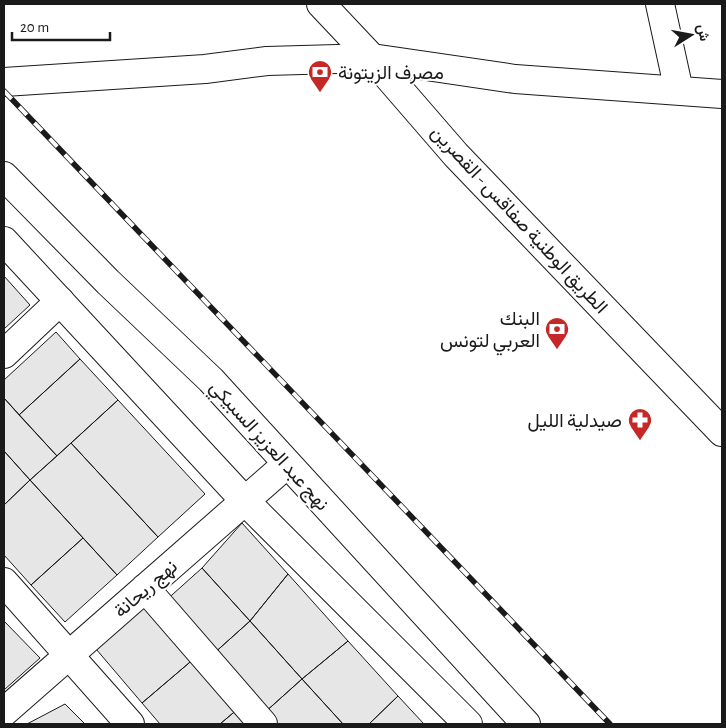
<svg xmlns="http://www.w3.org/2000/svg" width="726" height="728" font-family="'Alegreya Sans',Vazirmatn,sans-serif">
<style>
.building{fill:#e6e6e6;stroke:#1a1a1a}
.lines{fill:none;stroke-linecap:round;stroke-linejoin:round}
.minor-casing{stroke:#1a1a1a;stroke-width:30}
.tertiary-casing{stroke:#1a1a1a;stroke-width:30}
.primary-casing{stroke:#1a1a1a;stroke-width:30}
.minor{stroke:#fff;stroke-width:28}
.tertiary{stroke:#fff;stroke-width:28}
.primary{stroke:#fff;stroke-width:28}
.rail-casing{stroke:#1a1a1a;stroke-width:5.5}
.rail{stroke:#fff;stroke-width:4;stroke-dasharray:11;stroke-linecap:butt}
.labels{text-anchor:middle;stroke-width:4;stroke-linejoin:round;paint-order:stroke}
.poi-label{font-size:19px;fill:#1a1a1a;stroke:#fff;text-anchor:end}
.street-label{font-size:19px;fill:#1a1a1a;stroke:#fff}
</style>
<rect width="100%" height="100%" fill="#fff"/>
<path class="building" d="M4,276L30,305L4,329Z
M56,332L80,359L19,415L4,398V380Z
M80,359L118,400L57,456L19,415Z
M4,398L57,456L30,480L4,451Z
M118,400L205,494L158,537L71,443Z
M71,443L158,537L117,575L30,480Z
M4,451L30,480L4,505Z
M30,480L83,538L31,585L4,555V505Z
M242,523L288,574L250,621L202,568Z
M83,538L117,575L65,622L31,585Z
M202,568L250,621L211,656L163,603Z
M288,574L348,641L302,679L250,621Z
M150,602L196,657L142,703L96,649Z
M4,621L40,658L4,690Z
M250,621L302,679L263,714L211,656Z
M348,641L398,696L369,724H343L302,679Z
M196,657L239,708L220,724H160L142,703Z
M302,679L343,724H272L263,714Z
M398,696L424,724H369Z
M65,704L85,724H27Z
M239,708L253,724H220Z"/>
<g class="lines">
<g class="minor-casing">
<path id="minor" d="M660,4L679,91
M4,82L205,69L267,61L372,58L515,79L722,94
M4,354L60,301
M4,582L130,724
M145,588L263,724
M4,712L287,464"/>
</g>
<g class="tertiary-casing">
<path id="tertiary" d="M4,176L108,282L211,380L526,724
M4,241L245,501L468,724"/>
</g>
<g class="primary-casing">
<path id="primary" d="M321,4L372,58L456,155L722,432"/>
</g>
<use href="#minor" class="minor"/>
<use href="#tertiary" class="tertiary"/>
<use href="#primary" class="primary"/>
<g class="rail-casing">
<path id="rail" d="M4,91L610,724"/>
</g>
<use href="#rail" class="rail"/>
</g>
<defs>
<g id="bank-pin" transform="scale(1.25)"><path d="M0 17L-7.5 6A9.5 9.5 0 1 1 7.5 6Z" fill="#c62828" stroke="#fff"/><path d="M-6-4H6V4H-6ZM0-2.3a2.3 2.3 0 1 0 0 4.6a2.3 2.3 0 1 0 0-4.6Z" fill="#fff"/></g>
<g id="pharmacy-pin" transform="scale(1.25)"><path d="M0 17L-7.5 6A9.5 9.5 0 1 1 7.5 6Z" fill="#c62828" stroke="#fff"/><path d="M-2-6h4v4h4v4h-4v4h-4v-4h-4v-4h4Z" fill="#fff"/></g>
</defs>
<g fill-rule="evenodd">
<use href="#bank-pin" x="320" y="72"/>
<use href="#bank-pin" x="557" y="329"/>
<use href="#pharmacy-pin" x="640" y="420"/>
</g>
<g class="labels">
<g class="poi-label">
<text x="338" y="79" text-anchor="start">مصرف الزيتونة</text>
<text x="540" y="325">البنك<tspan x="540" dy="22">العربي لتونس</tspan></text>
<text x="622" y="427">صيدلية الليل</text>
</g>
<g class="street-label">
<text transform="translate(520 219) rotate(47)" y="7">الطريق الوطنية صفاقس - القصرين</text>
<text transform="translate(270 445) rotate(48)" y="7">نهج عبد العزيز السبيكي</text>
<text transform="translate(145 588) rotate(-41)" y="7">نهج ريحانة</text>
</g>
</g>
<rect width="726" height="728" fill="none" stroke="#1a1a1a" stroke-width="10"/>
<g transform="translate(691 35) rotate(79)" stroke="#ffffff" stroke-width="4" paint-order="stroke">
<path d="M0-4L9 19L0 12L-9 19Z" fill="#1a1a1a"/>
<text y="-8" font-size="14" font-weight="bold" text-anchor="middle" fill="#1a1a1a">ش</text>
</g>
<path d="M12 32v8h98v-8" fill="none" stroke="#1a1a1a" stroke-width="2.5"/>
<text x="20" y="32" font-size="15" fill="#1a1a1a" stroke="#ffffff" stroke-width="4" paint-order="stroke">20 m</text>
</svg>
